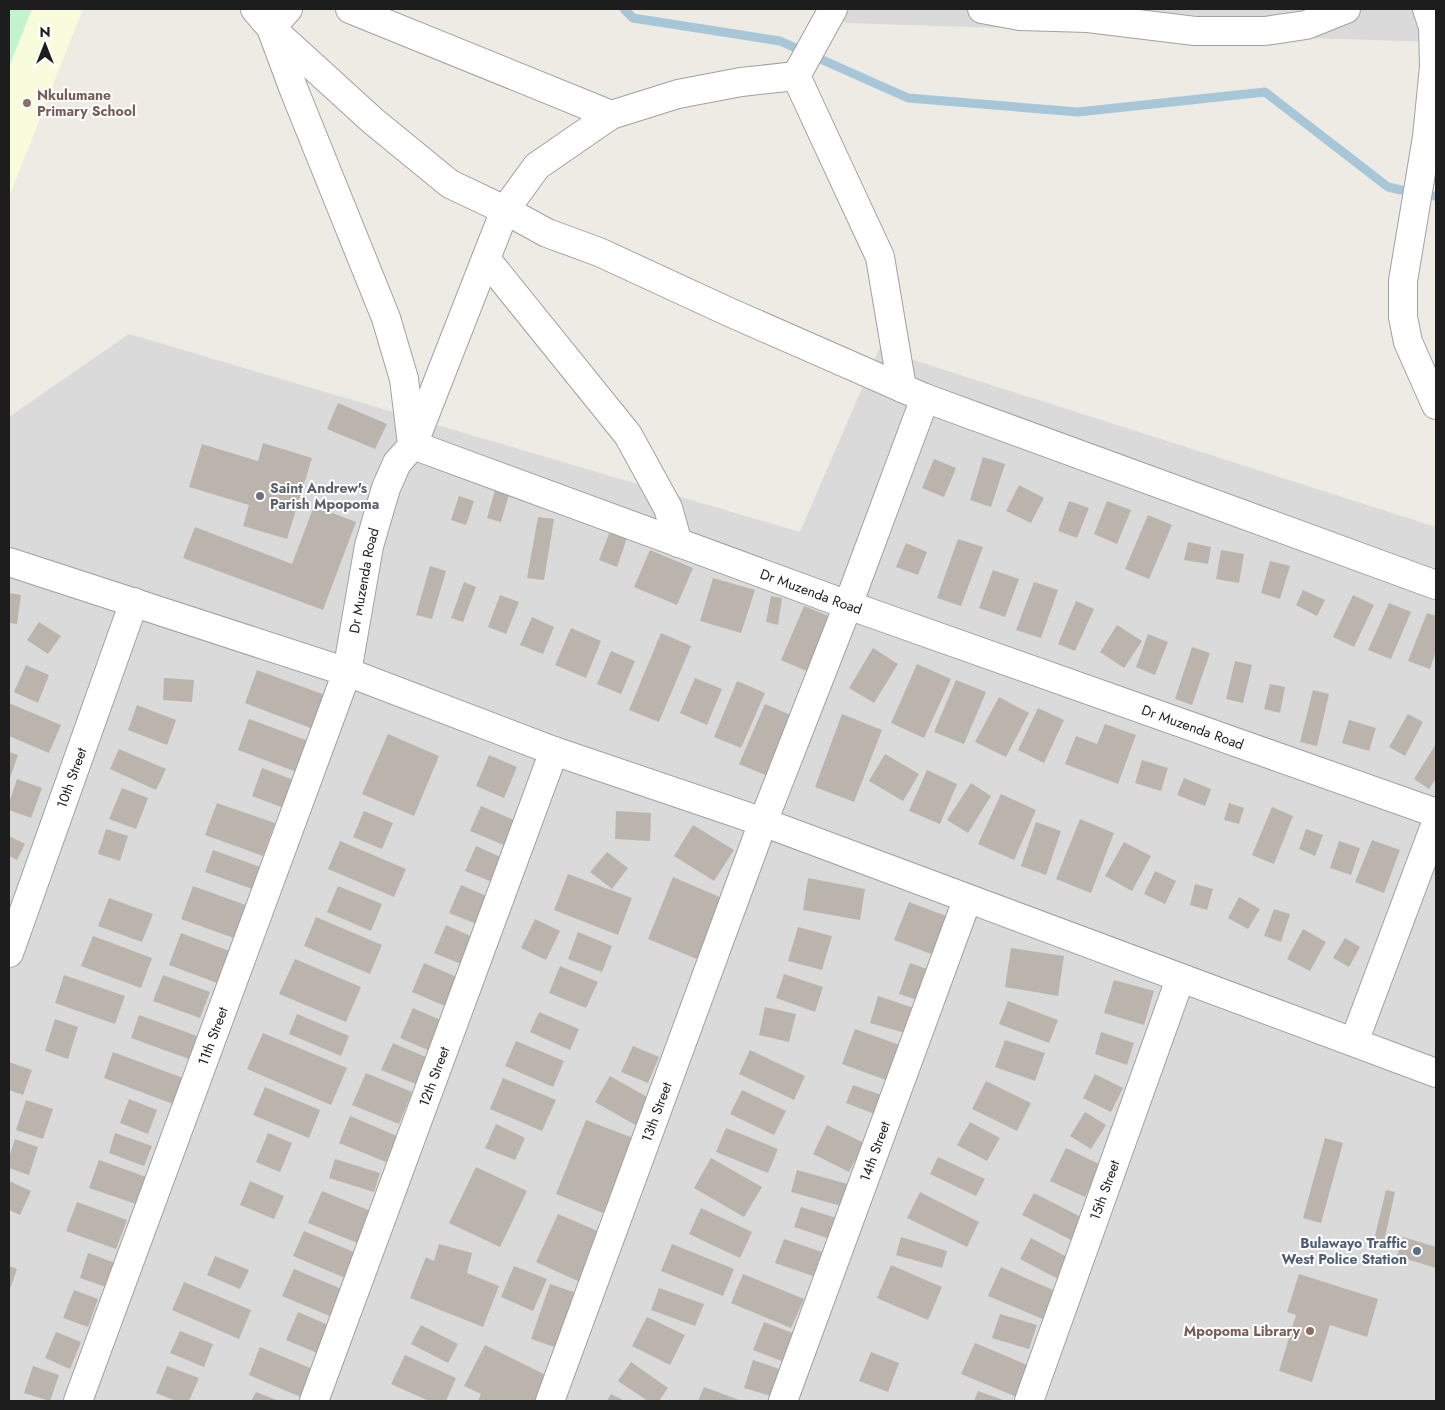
<svg xmlns="http://www.w3.org/2000/svg" width="1445" height="1410" font-family="Jost,sans-serif">
<style>
.residential{fill:#dbdada}
.education{fill:#f8fcdd}
.park{fill:#c3f4ce}
.lines{fill:none;stroke-linecap:round;stroke-linejoin:round}
.stream{stroke:#a7c6d7;stroke-width:9}
.building{fill:#bab4ad}
.minor-casing{stroke:#a1a1a1;stroke-width:30}
.minor{stroke:#fff;stroke-width:28}
.education-dot{fill:#8d6e63;stroke:#fff;stroke-width:2}
.worship-dot{fill:#6b7280;stroke:#fff;stroke-width:2}
.service-dot{fill:#5c6f8a;stroke:#fff;stroke-width:2}
.labels{text-anchor:middle;stroke-width:4;stroke-linejoin:round;paint-order:stroke}
.education-label{font-size:14px;font-weight:bold;fill:#785e54;stroke:#fff;text-anchor:start}
.worship-label{font-size:14px;font-weight:bold;fill:#5b616d;stroke:#fff;text-anchor:start}
.street-label{font-size:14px;fill:#1d1d1d;stroke:#fff}
.service-label{font-size:14px;font-weight:bold;fill:#4e5e75;stroke:#fff;text-anchor:end}
</style>
<rect width="100%" height="100%" fill="#edebe3"/>
<path class="residential" d="M825,9H1436V42L845,23Z
M129,334L800,532L879,349L1436,527V1401H9V417Z"/>
<path class="education" d="M9,9H83L9,197Z"/>
<path class="park" d="M9,9H32L9,67Z"/>
<g class="lines">
<path class="stream" d="M624,9L633,18L780,41L908,98L1078,112L1265,92L1388,187L1401,190
M1435,196H1436"/>
</g>
<path class="building" d="M338,403L387,424L375,449L327,429Z
M263,443L312,458L287,539L243,526L249,505L189,487L202,444L258,461Z
M983,457L1005,464L991,507L970,500Z
M934,459L956,468L944,497L922,488Z
M498,480L512,484L501,522L487,518Z
M1019,485L1044,498L1031,523L1006,511Z
M459,496L474,501L466,525L451,520Z
M1069,501L1089,508L1077,538L1058,531Z
M1107,501L1131,510L1117,544L1094,534Z
M314,506L356,522L323,610L183,558L195,527L292,564Z
M1148,515L1172,525L1149,579L1125,569Z
M538,517L554,519L544,580L527,578Z
M610,531L627,538L617,567L599,560Z
M958,539L983,547L961,606L937,598Z
M1188,542L1211,547L1208,564L1184,560Z
M906,543L927,552L918,575L896,567Z
M650,550L693,568L677,605L634,587Z
M1221,550L1244,554L1239,583L1216,579Z
M1270,561L1290,566L1280,599L1261,593Z
M430,566L446,571L432,619L416,615Z
M993,570L1019,579L1005,617L979,608Z
M713,578L755,590L741,633L700,621Z
M464,582L476,587L463,622L451,618Z
M1034,582L1058,590L1041,638L1016,630Z
M1303,590L1325,600L1317,616L1296,605Z
M9,593L21,595L17,624L9,623Z
M500,595L519,602L506,634L488,627Z
M1353,595L1374,605L1354,647L1333,637Z
M771,596L782,598L778,625L766,622Z
M1076,601L1094,609L1075,651L1058,644Z
M1389,603L1411,612L1391,659L1368,650Z
M804,606L834,618L811,673L781,660Z
M1427,613L1436,616V651L1430,669L1408,661Z
M532,617L554,627L543,654L520,645Z
M39,622L61,636L48,654L27,640Z
M1117,625L1142,641L1124,668L1100,652Z
M571,628L601,641L586,678L555,665Z
M661,633L691,646L659,722L629,710Z
M1148,634L1168,642L1155,675L1136,667Z
M1192,647L1210,653L1192,705L1175,699Z
M873,648L898,664L874,703L849,688Z
M611,651L635,661L621,694L597,684Z
M1235,661L1252,665L1243,703L1226,699Z
M917,664L951,679L924,738L891,723Z
M26,665L49,675L38,703L14,692Z
M257,670L333,698L321,732L245,703Z
M164,678L194,680L192,702L163,700Z
M695,678L722,689L707,725L680,713Z
M956,680L986,692L964,744L934,732Z
M737,681L765,693L741,748L714,737Z
M1270,684L1285,687L1280,713L1264,709Z
M1313,690L1329,694L1317,746L1300,742Z
M999,697L1029,713L1006,757L975,742Z
M9,703L61,725L49,753L9,736Z
M765,704L800,719L775,779L739,764Z
M137,705L176,720L167,745L128,730Z
M1038,708L1064,720L1044,763L1018,750Z
M842,714L882,730L854,802L815,787Z
M1408,714L1423,722L1405,756L1389,747Z
M249,719L314,743L302,774L238,750Z
M1349,720L1376,728L1369,751L1342,743Z
M1105,724L1136,735L1118,784L1065,764L1076,736L1097,744Z
M388,734L439,756L414,816L362,794Z
M1436,744V778L1429,789L1414,779Z
M119,749L166,769L156,790L110,769Z
M9,752L18,755L9,781Z
M885,754L919,774L903,801L869,781Z
M489,755L517,767L504,798L476,786Z
M1142,760L1168,768L1161,791L1135,783Z
M262,768L299,782L289,810L252,796Z
M927,770L957,784L940,824L909,811Z
M1184,778L1211,789L1205,806L1177,795Z
M17,779L42,788L31,818L9,810V803Z
M971,783L991,796L968,833L947,820Z
M122,788L148,798L136,829L109,819Z
M1001,794L1036,810L1014,860L978,844Z
M217,803L275,823L263,856L205,835Z
M1229,803L1244,808L1239,824L1224,820Z
M481,806L521,823L511,848L470,831Z
M1272,807L1293,816L1274,864L1252,855Z
M364,811L393,823L382,849L353,837Z
M616,811L651,813L650,841L615,839Z
M1080,819L1114,833L1091,893L1056,879Z
M1036,822L1061,831L1046,875L1021,866Z
M693,825L734,850L714,881L674,856Z
M106,829L128,836L120,861L98,854Z
M1306,829L1323,835L1315,856L1299,849Z
M9,836L25,844L17,860L9,856Z
M1372,840L1400,850L1384,893L1355,882Z
M340,841L406,869L394,897L328,869Z
M1339,841L1360,848L1351,875L1330,868Z
M1124,842L1151,856L1132,891L1105,876Z
M476,846L505,859L495,883L465,871Z
M213,850L263,868L255,890L205,872Z
M607,852L628,868L612,889L590,872Z
M1155,871L1176,881L1165,904L1144,894Z
M568,874L632,898L618,935L554,910Z
M673,877L722,898L697,959L648,939Z
M808,878L865,889L860,920L803,910Z
M1195,884L1213,889L1207,910L1190,905Z
M461,885L491,898L479,925L449,913Z
M193,886L254,908L242,941L181,919Z
M338,886L382,904L371,931L327,912Z
M1239,897L1260,909L1248,929L1228,918Z
M109,898L153,914L142,942L98,926Z
M909,902L957,920L942,958L894,940Z
M1274,909L1290,914L1281,942L1264,936Z
M316,917L382,945L370,974L304,946Z
M535,919L560,931L546,960L521,948Z
M446,925L477,939L466,966L434,953Z
M798,927L832,936L822,970L788,961Z
M1303,929L1326,942L1310,971L1287,959Z
M578,932L612,946L602,972L568,959Z
M181,933L232,952L220,984L169,965Z
M93,936L152,958L141,988L81,966Z
M1345,938L1360,947L1349,967L1333,958Z
M1011,948L1064,956L1058,996L1005,987Z
M295,959L361,987L346,1022L279,994Z
M424,963L464,980L452,1009L412,992Z
M910,963L938,973L927,1003L899,994Z
M560,966L598,982L586,1008L549,993Z
M784,974L823,987L815,1012L776,998Z
M64,975L125,996L115,1024L55,1003Z
M163,975L210,992L200,1018L153,1001Z
M1114,980L1154,991L1144,1025L1104,1013Z
M878,996L920,1010L912,1035L870,1023Z
M1008,1001L1058,1020L1049,1043L999,1024Z
M765,1007L796,1014L789,1042L759,1035Z
M413,1008L443,1021L430,1051L400,1038Z
M539,1012L579,1029L570,1050L530,1032Z
M297,1014L349,1036L341,1056L289,1034Z
M139,1015L197,1036L189,1059L131,1038Z
M55,1019L78,1027L68,1059L45,1051Z
M855,1029L911,1049L897,1084L842,1064Z
M1101,1032L1134,1043L1127,1065L1095,1054Z
M263,1033L347,1068L331,1105L247,1069Z
M1005,1040L1045,1053L1035,1081L995,1067Z
M516,1041L564,1061L553,1087L505,1066Z
M393,1043L428,1058L416,1084L381,1070Z
M633,1046L659,1057L648,1083L621,1072Z
M750,1050L805,1076L794,1100L739,1074Z
M113,1052L183,1078L173,1104L104,1078Z
M9,1062L32,1070L23,1095L9,1090Z
M366,1073L412,1092L399,1124L352,1105Z
M1095,1074L1123,1088L1111,1112L1083,1098Z
M610,1076L654,1101L639,1127L595,1102Z
M503,1078L556,1100L542,1131L490,1109Z
M986,1081L1031,1103L1017,1131L972,1109Z
M853,1085L884,1096L877,1115L846,1103Z
M265,1087L320,1110L309,1138L253,1115Z
M742,1090L786,1111L774,1135L730,1114Z
M129,1099L157,1110L148,1134L120,1123Z
M26,1100L53,1109L43,1139L16,1130Z
M1085,1112L1106,1125L1091,1149L1070,1136Z
M350,1116L397,1136L386,1162L339,1143Z
M586,1120L633,1138L603,1213L556,1194Z
M970,1122L1000,1138L987,1161L957,1145Z
M496,1124L525,1138L515,1160L485,1148Z
M827,1125L864,1143L849,1172L813,1154Z
M726,1128L778,1149L768,1173L716,1152Z
M115,1133L152,1146L144,1166L109,1153Z
M268,1133L292,1143L280,1172L256,1162Z
M1325,1138L1343,1143L1321,1223L1303,1218Z
M15,1139L38,1147L29,1175L9,1168V1157Z
M1066,1148L1101,1165L1085,1197L1050,1181Z
M938,1157L985,1179L976,1196L930,1174Z
M711,1158L762,1187L744,1217L694,1188Z
M335,1159L380,1173L374,1192L329,1178Z
M99,1160L149,1178L139,1205L89,1188Z
M476,1167L527,1191L500,1247L449,1223Z
M797,1170L851,1185L845,1207L791,1192Z
M9,1181L31,1191L20,1215L9,1210Z
M250,1181L284,1196L274,1219L240,1205Z
M1386,1190L1395,1192L1384,1242L1374,1240Z
M322,1191L378,1214L365,1246L308,1223Z
M920,1192L979,1222L967,1247L907,1218Z
M1034,1193L1091,1222L1079,1244L1022,1215Z
M77,1202L127,1220L116,1249L66,1231Z
M801,1207L840,1219L833,1240L794,1227Z
M701,1208L752,1232L740,1258L689,1234Z
M558,1214L602,1233L580,1282L536,1262Z
M304,1231L361,1255L350,1280L293,1256Z
M901,1237L947,1251L942,1268L896,1255Z
M1403,1237L1436,1247V1268L1397,1256Z
M1031,1238L1069,1258L1058,1279L1020,1259Z
M784,1239L822,1252L813,1276L775,1263Z
M439,1244L472,1253L467,1273L499,1286L483,1327L410,1298L426,1257L434,1261Z
M672,1244L734,1269L723,1296L661,1271Z
M88,1253L118,1264L109,1288L80,1278Z
M215,1256L249,1270L240,1289L207,1275Z
M891,1265L942,1287L928,1320L877,1298Z
M9,1266L17,1269L9,1292Z
M514,1266L547,1279L533,1311L501,1297Z
M1001,1267L1062,1294L1050,1322L988,1296Z
M294,1269L349,1292L337,1319L282,1296Z
M743,1274L804,1299L791,1328L731,1303Z
M1299,1274L1378,1299L1367,1337L1330,1325L1312,1382L1279,1371L1296,1315L1287,1312Z
M184,1282L251,1310L239,1339L172,1310Z
M550,1284L582,1295L563,1350L531,1339Z
M659,1288L704,1304L695,1326L651,1310Z
M74,1290L98,1299L88,1327L63,1318Z
M298,1312L333,1327L322,1355L286,1340Z
M1000,1314L1037,1325L1029,1349L992,1338Z
M647,1317L685,1335L670,1365L632,1346Z
M764,1322L795,1334L784,1362L753,1350Z
M421,1325L458,1344L448,1363L411,1344Z
M180,1331L213,1344L204,1367L170,1353Z
M56,1332L81,1342L70,1369L45,1358Z
M975,1343L1032,1367L1019,1398L961,1374Z
M485,1345L552,1378L541,1401H478L481,1394L464,1386Z
M260,1347L315,1370L303,1398L249,1375Z
M871,1352L899,1363L888,1392L859,1381Z
M405,1355L456,1378L446,1401H429L391,1384Z
M753,1360L782,1370L774,1397L744,1388Z
M631,1362L668,1388L659,1401H648L618,1381Z
M33,1366L59,1375L50,1401L24,1393Z
M167,1366L199,1378L189,1401H176L156,1393Z
M704,1387L742,1401H698Z
M978,1391L1006,1401H974Z
M256,1392L279,1401H251Z
M611,1394L625,1401H607Z"/>
<g class="lines">
<g class="minor-casing">
<g id="minor">
<path d="M255,9L271,28L294,90L386,318L404,379L412,444"/>
<path d="M288,9L271,28L373,121L450,184L505,210L547,233L599,252L729,312L925,398"/>
<path d="M350,9L611,115"/>
<path d="M982,9L1020,16L1088,18L1195,31H1265L1306,25L1346,9"/>
<path d="M1427,9L1433,27L1434,67L1427,137L1403,281V317L1408,342L1436,405"/>
<path d="M796,76L880,257L902,388"/>
<path d="M796,76L833,9"/>
<path d="M486,259L628,435L668,508L678,543"/>
<path d="M413,445L505,210L537,166L611,115L678,94L741,82L796,76"/>
<path d="M9,562L347,672L554,751L763,822L1436,1073"/>
<path id="s1" d="M9,953L134,602"/>
<path d="M1354,1042L1436,823"/>
<path id="s2" d="M78,1401L347,672L369,546L386,488L397,463L413,445L848,605L1436,813"/>
<path id="s3" d="M314,1401L554,751"/>
<path id="s4" d="M550,1401L763,822L848,605L925,398L1436,585"/>
<path id="s5" d="M783,1401L967,900"/>
<path id="s6" d="M1029,1401L1180,979"/>
</g>
</g>
<use href="#minor" class="minor"/>
</g>
<g class="education-dot">
<circle cx="27" cy="103" r="5"/>
<circle cx="1310" cy="1331" r="5"/>
</g>
<circle class="worship-dot" cx="260" cy="496" r="5"/>
<circle class="service-dot" cx="1417" cy="1251" r="5"/>
<g class="labels">
<g class="education-label">
<text x="37" y="100">Nkulumane<tspan x="37" dy="16">Primary School</tspan></text>
<text x="1300" y="1336" text-anchor="end">Mpopoma Library</text>
</g>
<g class="worship-label">
<text x="270" y="493">Saint Andrew's<tspan x="270" dy="16">Parish Mpopoma</tspan></text>
</g>
<g class="street-label">
<text dy="5" stroke="none"><textPath href="#s2" startOffset="870">Dr Muzenda Road</textPath></text>
<text dy="5" stroke="none"><textPath href="#s2" startOffset="1441">Dr Muzenda Road</textPath></text>
<text dy="5" stroke="none"><textPath href="#s2" startOffset="1846">Dr Muzenda Road</textPath></text>
<text dy="5" stroke="none"><textPath href="#s1" startOffset="186">10th Street</textPath></text>
<text dy="5" stroke="none"><textPath href="#s2" startOffset="389">11th Street</textPath></text>
<text dy="5" stroke="none"><textPath href="#s3" startOffset="346">12th Street</textPath></text>
<text dy="5" stroke="none"><textPath href="#s4" startOffset="308">13th Street</textPath></text>
<text dy="5" stroke="none"><textPath href="#s5" startOffset="266">14th Street</textPath></text>
<text dy="5" stroke="none"><textPath href="#s6" startOffset="224">15th Street</textPath></text>
</g>
<g class="service-label">
<text x="1407" y="1248">Bulawayo Traffic<tspan x="1407" dy="16">West Police Station</tspan></text>
</g>
</g>
<rect width="1445" height="1410" fill="none" stroke="#1d1d1d" stroke-width="20"/>
<g transform="translate(45 45)" stroke="#ffffff" stroke-width="4" paint-order="stroke">
<path d="M0-4L9 19L0 12L-9 19Z" fill="#1d1d1d"/>
<text y="-8" font-size="14" font-weight="bold" text-anchor="middle" fill="#1d1d1d">N</text>
</g>
</svg>
